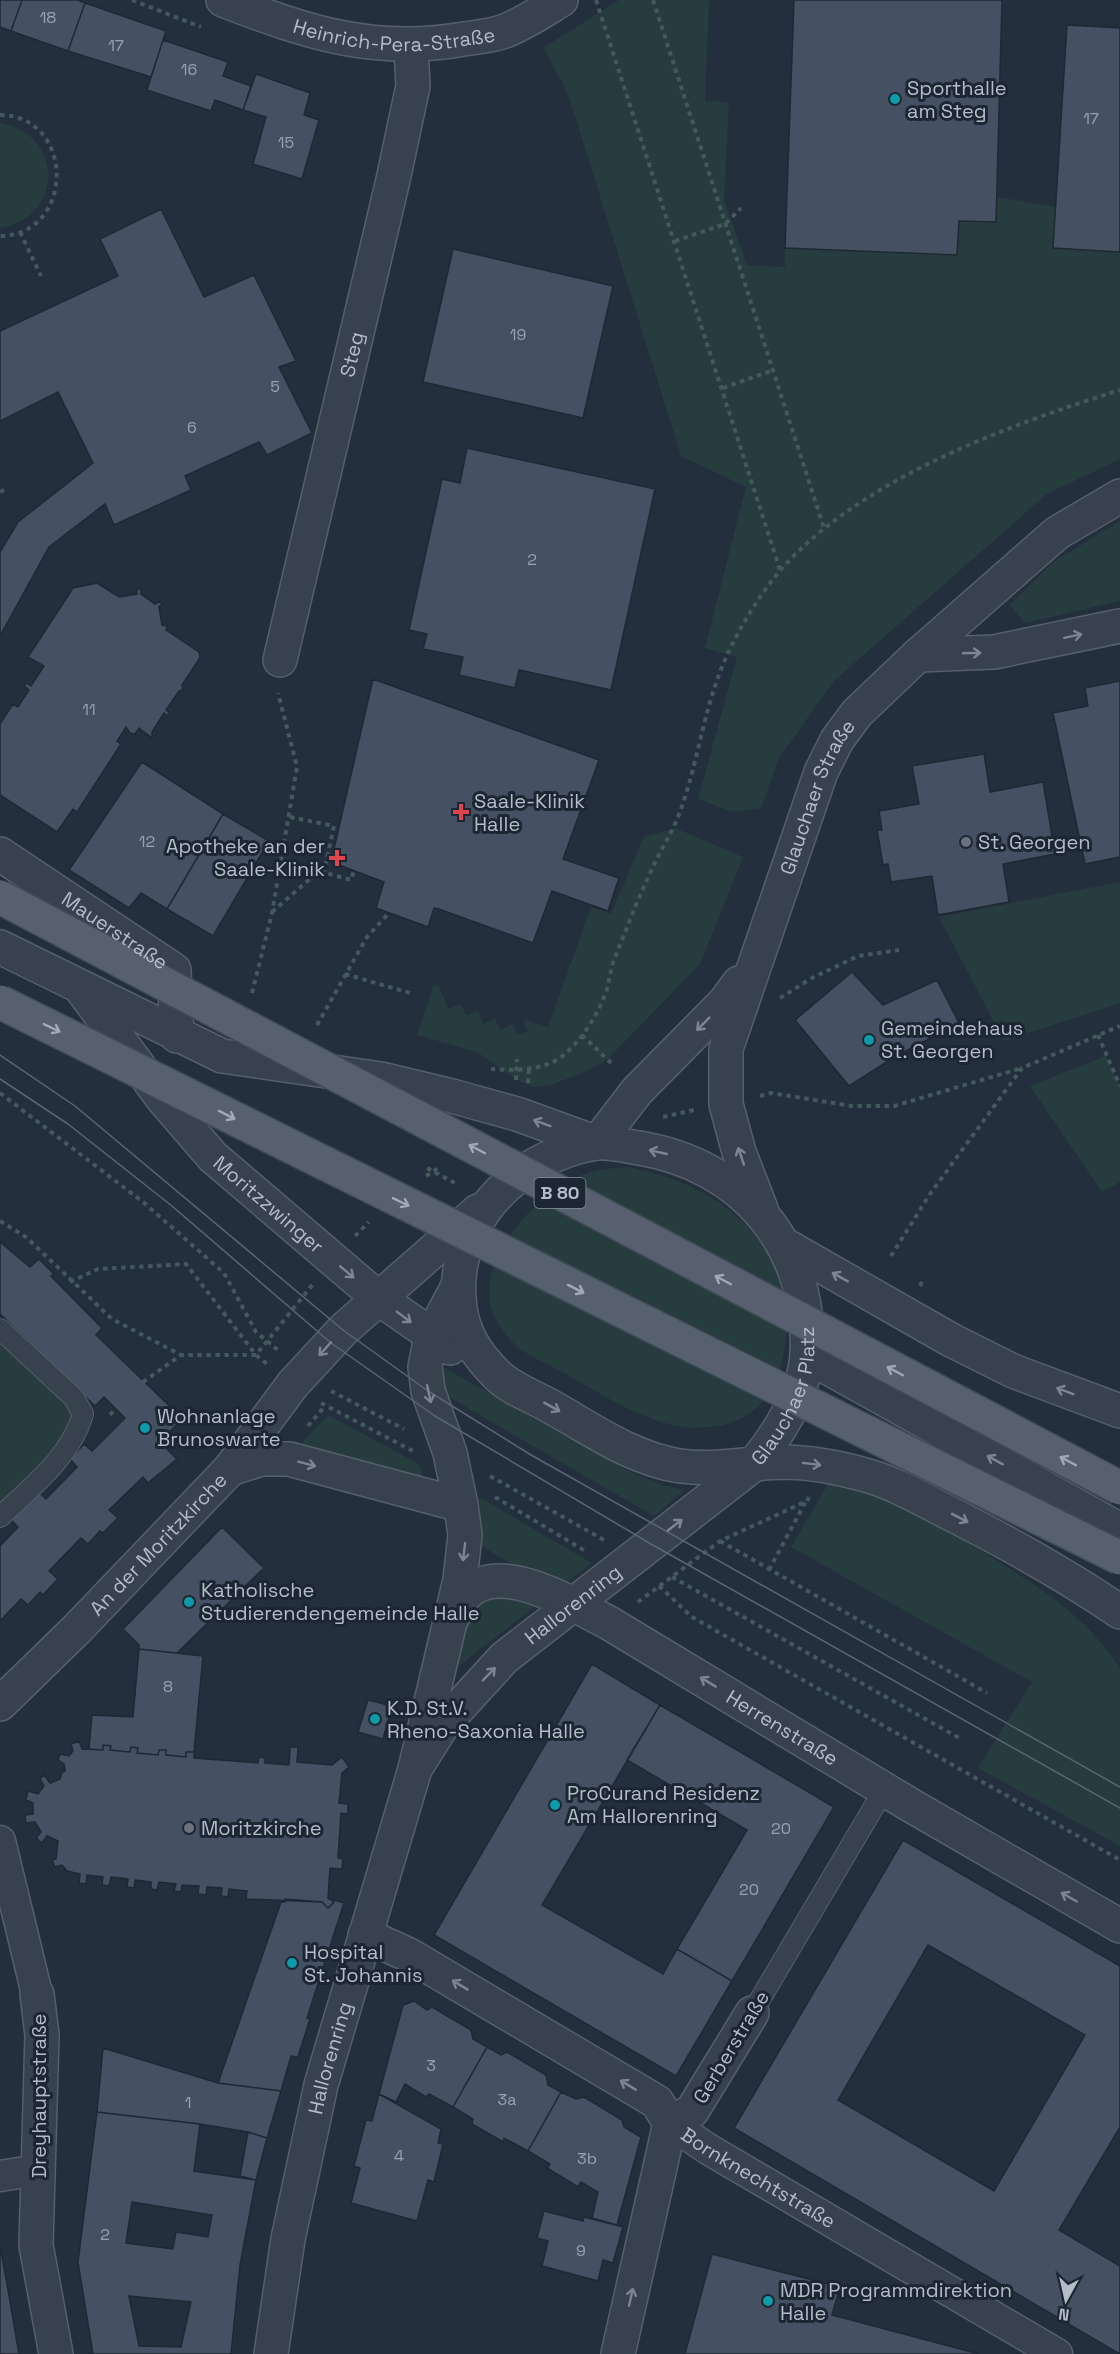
<svg xmlns="http://www.w3.org/2000/svg" width="1120" height="2354" font-family="'Space Grotesk',sans-serif">
<style>
.green{fill:#263c3f}
.building{fill:#455162;stroke:#1f2835;stroke-width:1.5;fill-rule:evenodd}
.lines{fill:none;stroke-linecap:round;stroke-linejoin:round}
.service-casing{stroke:#565f6c;stroke-width:22}
.pedestrian-casing{stroke:#565f6c;stroke-width:33}
.minor-casing{stroke:#565f6c;stroke-width:36}
.tertiary-casing{stroke:#565f6c;stroke-width:36}
.path{stroke:#44595c;stroke-width:4;stroke-dasharray:4.5 4.5;stroke-linecap:butt}
.service{stroke:#38414e;stroke-width:20}
.pedestrian{stroke:#38414e;stroke-width:30}
.minor{stroke:#38414e;stroke-width:33}
.tertiary{stroke:#38414e;stroke-width:33}
.tram{stroke:#5a6575;stroke-width:1.5}
.primary-bridge-casing{stroke:#414a57;stroke-width:36;stroke-linecap:butt}
.primary-bridge{stroke:#56606e;stroke-width:33}
.oneway{stroke:#7c8592}
.oneway2{stroke:#a1aab7}
.culture-dot{fill:#0f9aa8;stroke:#1d2633;stroke-width:2}
.health-dot{fill:#e0444e;stroke:#1d2633;stroke-width:2}
.worship-dot{fill:#6b7280;stroke:#1d2633;stroke-width:2}
.labels{text-anchor:middle;stroke-width:6;stroke-linejoin:round;paint-order:stroke}
.number-label{font-size:16px;fill:#98a1af}
.shield{fill:#1d2633;stroke:#878f9c;stroke-width:1.5}
.shield-label{font-size:18px;font-weight:bold;fill:#b4bcc9}
.street-label{font-size:20px;fill:#b4bcc9;stroke:#1d2633}
.poi-label{font-size:20px;fill:#b4bcc9;stroke:#1d2633;text-anchor:start}
</style>
<rect width="100%" height="100%" fill="#242f3e"/>
<path class="green" d="M619,0H709L705,101L729,102L724,200L747,265L785,267V248L957,255L959,221L995,222L997,197L1056,207L1120,252V459L1047,494L834,681L779,758L761,808L733,812L698,799L737,657L705,648L746,487L681,456L576,119L565,87L543,48Z
M0,123C64,134 65,216 0,228Z
M1120,521V601L1025,623L1010,605L1052,563Z
M675,828L743,857L700,964L608,1059L587,1071L551,1085L533,1087L519,1081L477,1052L417,1035L434,985L439,986L448,1009L461,1004L466,1016L478,1011L483,1024L495,1019L500,1030L513,1024L518,1035L528,1031L523,1019L548,1027L591,907L611,914L644,837Z
M1120,882V1003L1004,1041L939,917Z
M1106,1056L1120,1086V1182L1102,1192L1030,1086Z
M629,1167C684,1178 737,1203 767,1253C799,1306 795,1409 723,1425C710,1427 696,1429 683,1427C639,1420 602,1394 564,1373C550,1365 533,1358 520,1349C509,1340 498,1326 493,1313C473,1261 538,1190 585,1174C599,1169 614,1168 629,1167Z
M0,1329L83,1414L0,1517Z
M441,1366L632,1473L662,1485L685,1490L654,1516L440,1392Z
M328,1415L419,1464L425,1482L300,1450L301,1444Z
M828,1484C853,1487 881,1492 904,1502C925,1513 946,1529 966,1541C1023,1577 1083,1610 1120,1668V1846L978,1768L1032,1682L791,1547Z
M479,1497L592,1563L556,1590L481,1546Z
M497,1594L538,1604L459,1666L456,1664C463,1628 460,1611 497,1594Z"/>
<path class="building" d="M0,0H22L11,31L0,27Z
M22,0H78L85,3L68,51L11,31Z
M794,0H1002L996,222L959,221L957,255L785,248Z
M85,3L166,31L151,77L68,51Z
M1067,25L1120,28V252L1053,248Z
M163,40L228,62L223,76L251,86L243,110L215,100L211,111L147,90Z
M256,74L310,93L304,115L319,120L302,179L253,164L266,117L243,110Z
M161,209L204,297L254,275L296,361L279,367L312,433L267,455L259,442L185,476L191,490L114,525L105,504L49,547L0,636V552L18,522L93,463L58,392L0,421V331L118,276L100,239Z
M453,249L613,286L583,418L423,382Z
M467,448L655,489L611,690L519,670L515,688L459,675L463,657L423,649L427,634L409,630L442,479L460,483Z
M97,583L119,597L137,594V589H141V594L155,604L160,601L162,604L159,607L162,625L167,626L166,630L199,652L200,658L182,685L183,690L179,691L166,710L169,712L167,716L164,713L152,732V738L139,728L135,734L130,733L126,727L117,741L121,744L77,812L73,809L57,832L0,795V724L13,704L18,707L29,690L24,686L27,683L31,686L44,666L28,657L73,588Z
M373,679L599,760L563,859L619,878L608,911L552,891L533,943L439,909L434,908L428,927L376,908L384,882L331,862Z
M1120,681V857L1085,864L1053,713L1088,706L1085,688Z
M984,754L990,792L1043,782L1055,854L1003,864L1009,902L938,915L932,876L891,882L888,864L883,865L877,830H882L879,811L919,804L912,766Z
M142,762L223,814L167,909L141,893L129,908L69,870Z
M223,814L269,841L213,936L167,909Z
M852,972L883,1005L937,980L959,1023L893,1058L849,1086L795,1020Z
M0,1242L30,1267L39,1259L54,1274L51,1276L102,1328L96,1335L183,1419L169,1432L176,1441L167,1449L177,1459L148,1483L143,1477L109,1510L118,1518L103,1533L100,1531L88,1544L81,1538L49,1571L58,1579L43,1595L40,1592L28,1605L21,1599L0,1621V1546L18,1527L11,1520L39,1492L46,1499L77,1467L70,1459L84,1444L92,1451L125,1418L104,1397L95,1406L0,1314Z
M222,1527L264,1568L177,1653L139,1649V1645L123,1629Z
M139,1649L203,1656L194,1752H186V1757L166,1755V1750H159L158,1755L137,1753L138,1748L131,1747L130,1752L110,1750L111,1746L103,1745V1750L89,1749L92,1715L133,1717Z
M592,1664L660,1705L542,1905L663,1974L677,1949L732,1981L676,2076L434,1935Z
M368,1700L392,1706L383,1739L358,1732Z
M660,1705L834,1807L732,1981L677,1949L747,1830L627,1760Z
M79,1741L82,1749L103,1750V1745L111,1746L110,1750L130,1752L131,1747L138,1748L137,1753L158,1755L159,1750H166V1755L186,1757V1752H194V1758L258,1763L259,1757L265,1758V1763L289,1765L290,1747H298L297,1762L332,1765L342,1757L349,1767L342,1773L339,1803L348,1804V1814L341,1813L338,1858L343,1859L342,1869L330,1868L328,1898L334,1902L328,1908L322,1902L246,1899L247,1891L229,1889L228,1897L221,1896L222,1888L207,1887L206,1895L198,1894L199,1886L182,1885L181,1892L174,1891L176,1884L159,1882L157,1890L151,1889V1882L135,1880L134,1888L127,1887L128,1879L111,1877L109,1886L102,1885L103,1877L87,1875L86,1884L79,1883L80,1874L67,1871L62,1865L55,1867L52,1860L56,1859L58,1841L47,1836L42,1843L36,1838L41,1832L35,1822L26,1823L25,1815L33,1814V1803L26,1800L28,1791L38,1794L44,1786L40,1779L44,1775L50,1783L60,1779L62,1772L65,1771L64,1764L58,1760L60,1754L69,1756L73,1751L71,1744Z
M903,1840L1120,1966V2127L1059,2230L1120,2266V2354L734,2128ZM928,1945L1085,2035L994,2191L838,2100Z
M328,1898L344,1903L307,2018L310,2019L298,2057L291,2056L281,2091L218,2083L281,1902H285V1899L322,1902L328,1908L334,1902Z
M414,2001L427,2010L432,2007L471,2030L473,2039L487,2047L453,2107L429,2094L426,2097L405,2084L396,2102L379,2094L403,2005Z
M487,2047L501,2055L507,2052L546,2075L548,2085L561,2092L528,2151L504,2138L503,2142L472,2124L473,2119L453,2107Z
M103,2048L218,2083L281,2091L267,2138L248,2132L200,2124L97,2112Z
M561,2092L576,2099L584,2097L622,2120L624,2127L641,2137L617,2225L592,2218L598,2192L581,2182L578,2187L547,2168L550,2164L528,2151Z
M379,2094L441,2129L438,2143L443,2144L434,2182L428,2180L417,2221L351,2203L360,2168L354,2166L366,2120L372,2121Z
M97,2112L200,2124L194,2171L256,2180L240,2265L231,2354H93L78,2262ZM132,2202L212,2215L208,2237L176,2232L173,2249L126,2243ZM129,2296L191,2302L181,2347L139,2346Z
M248,2132L267,2138L256,2180L240,2176Z
M544,2211L583,2221L584,2217L623,2227L613,2263L603,2260L598,2281L542,2266L548,2241L537,2238Z
M0,2245L11,2307L19,2354H0Z
M712,2254L840,2287L832,2315L979,2354H685Z"/>
<g class="lines">
<g class="service-casing">
<path id="service" d="M0,1329L74,1398L83,1414C71,1457 31,1487 0,1517
M752,2013L885,1788"/>
</g>
<g class="pedestrian-casing">
<g id="pedestrian">
<path d="M0,1841L37,1994"/>
<path id="s1" d="M670,2123L708,2149L1057,2354"/>
<path d="M0,2176L39,2170"/>
</g>
</g>
<g class="minor-casing">
<g id="minor">
<path id="s2" d="M223,0C306,32 374,55 464,39C477,37 492,36 505,31C525,23 543,11 561,0"/>
<path d="M918,655L994,652L1120,626"/>
<path id="s3" d="M280,660L393,180L413,86L411,47"/>
<path id="s4" d="M0,854L174,970L177,1036"/>
<path d="M230,1469L261,1459H289L461,1505"/>
<path id="s5" d="M450,1622C455,1613 459,1602 466,1594C500,1558 575,1606 609,1623L912,1806L1120,1926"/>
<path id="s6" d="M0,1704L77,1629L230,1469L293,1384L343,1330L478,1211"/>
<path d="M365,1935L409,1955L657,2102L670,2123"/>
<path d="M37,1994L42,2035L36,2245L56,2354"/>
<path d="M618,2354L670,2123L692,2111L752,2013"/>
</g>
</g>
<g class="tertiary-casing">
<g id="tertiary">
<path d="M0,947L222,1056L381,1079L452,1096L517,1114L597,1143"/>
<path id="s7" d="M83,991L163,1099L213,1157L377,1297L450,1348"/>
<path d="M597,1143L637,1091L725,1002L739,983"/>
<path id="s8" d="M761,1209L739,1152L726,1104V1049L821,772L837,740L857,713L918,655L1057,533L1120,496"/>
<path d="M783,1244L951,1340L1013,1371L1120,1411"/>
<path d="M807,1356L1120,1530"/>
<path id="s9" d="M415,1769L442,1726L504,1658L753,1465C777,1437 805,1392 807,1354C812,1247 744,1165 639,1148C626,1146 609,1142 596,1143C571,1147 541,1159 521,1174C481,1203 455,1248 459,1299C461,1331 475,1353 497,1375C510,1388 532,1396 548,1405C590,1428 632,1459 680,1466C715,1471 748,1463 782,1462C812,1462 841,1468 869,1476C899,1485 927,1502 955,1516C1014,1546 1066,1575 1120,1612"/>
<path id="s10" d="M271,2354L288,2239L321,2085L415,1769L460,1580L465,1535L461,1505L450,1453L428,1391L425,1367L431,1337L458,1286"/>
</g>
</g>
<path class="path" d="M132,0L201,27
M596,0L780,570
M653,0L824,528
M0,115C76,116 75,235 0,236
M20,232L41,276
M675,241L725,224L741,208
M723,388L771,371
M0,492L6,489
M290,817L334,826L324,872
M272,912L319,871L351,880L354,870
M345,974L410,993
M252,993L272,913L297,767L278,693
M780,998L812,978L858,956L899,950
M317,1025L367,937L389,913
M582,1035L614,1066
M1098,1035L1120,1086
M491,1069C515,1071 548,1071 567,1052C584,1037 600,1011 607,989C610,977 611,966 616,955C627,927 638,899 651,871C659,853 670,836 678,817C696,771 702,719 720,672C733,638 755,601 778,573C857,480 1006,426 1120,390
M516,1080L517,1059
M528,1083L529,1069
M0,1093L143,1202L224,1273L256,1332L278,1350
M760,1096L771,1093L852,1106H894L1022,1068
M663,1117L694,1110
M427,1168L455,1183
M426,1176L440,1167
M0,1221L26,1237L112,1319L181,1355
M355,1236L369,1222
M891,1256L930,1194L1022,1068L1120,1026
M70,1282L98,1269L186,1264L256,1355L267,1364
M920,1286L924,1278
M143,1382L181,1355H256L313,1284
M331,1391L404,1429
M321,1403L413,1451
M110,1415L116,1408
M308,1426L325,1406
M490,1476L604,1540
M495,1497L587,1552
M720,1541L987,1693
M769,1570L806,1501
M672,1577L961,1739
M659,1586L692,1617L1120,1860
M638,1602L720,1541L807,1501L809,1497"/>
<use href="#service" class="service"/>
<use href="#pedestrian" class="pedestrian"/>
<use href="#minor" class="minor"/>
<use href="#tertiary" class="tertiary"/>
<path class="tram" d="M0,1055L75,1106L343,1330L428,1391L531,1455L1120,1787
M0,1079L68,1124L172,1206L331,1343L435,1416L651,1544L1120,1808"/>
<g class="primary-bridge-casing">
<path id="primary-bridge" d="M0,897L1120,1488
M0,1002L1120,1558"/>
</g>
<use href="#primary-bridge" class="primary-bridge"/>
</g>
<defs><path id="oneway-shaft" d="M-6 0H5M1.5-3L5.5 0L1.5 3" fill="none" stroke-width="1.6" stroke-linecap="round" stroke-linejoin="round" transform="scale(1.5)"/></defs>
<g class="oneway">
<use href="#oneway-shaft" transform="translate(1073 636) rotate(-12)"/>
<use href="#oneway-shaft" transform="translate(972 653) rotate(-2)"/>
<use href="#oneway-shaft" transform="translate(703 1024) rotate(135)"/>
<use href="#oneway-shaft" transform="translate(542 1123) rotate(-160)"/>
<use href="#oneway-shaft" transform="translate(658 1152) rotate(-167)"/>
<use href="#oneway-shaft" transform="translate(741 1156) rotate(-109)"/>
<use href="#oneway-shaft" transform="translate(347 1272) rotate(40)"/>
<use href="#oneway-shaft" transform="translate(840 1277) rotate(-151)"/>
<use href="#oneway-shaft" transform="translate(404 1317) rotate(37)"/>
<use href="#oneway-shaft" transform="translate(325 1349) rotate(132)"/>
<use href="#oneway-shaft" transform="translate(1065 1391) rotate(-159)"/>
<use href="#oneway-shaft" transform="translate(429 1394) rotate(78)"/>
<use href="#oneway-shaft" transform="translate(552 1407) rotate(29)"/>
<use href="#oneway-shaft" transform="translate(995 1460) rotate(-151)"/>
<use href="#oneway-shaft" transform="translate(307 1464) rotate(15)"/>
<use href="#oneway-shaft" transform="translate(812 1464) rotate(7)"/>
<use href="#oneway-shaft" transform="translate(960 1518) rotate(27)"/>
<use href="#oneway-shaft" transform="translate(675 1525) rotate(-38)"/>
<use href="#oneway-shaft" transform="translate(464 1552) rotate(97)"/>
<use href="#oneway-shaft" transform="translate(489 1674) rotate(-46)"/>
<use href="#oneway-shaft" transform="translate(708 1682) rotate(-149)"/>
<use href="#oneway-shaft" transform="translate(1069 1897) rotate(-150)"/>
<use href="#oneway-shaft" transform="translate(460 1985) rotate(-149)"/>
<use href="#oneway-shaft" transform="translate(628 2085) rotate(-149)"/>
<use href="#oneway-shaft" transform="translate(631 2297) rotate(-77)"/>
</g>
<g class="oneway2">
<use href="#oneway-shaft" transform="translate(52 1028) rotate(26)"/>
<use href="#oneway-shaft" transform="translate(227 1115) rotate(27)"/>
<use href="#oneway-shaft" transform="translate(477 1149) rotate(-152)"/>
<use href="#oneway-shaft" transform="translate(401 1202) rotate(26)"/>
<use href="#oneway-shaft" transform="translate(723 1280) rotate(-152)"/>
<use href="#oneway-shaft" transform="translate(576 1289) rotate(27)"/>
<use href="#oneway-shaft" transform="translate(895 1371) rotate(-152)"/>
<use href="#oneway-shaft" transform="translate(1068 1461) rotate(-152)"/>
</g>
<g class="culture-dot">
<circle cx="895" cy="99" r="6"/>
<circle cx="869" cy="1040" r="6"/>
<circle cx="145" cy="1428" r="6"/>
<circle cx="189" cy="1602" r="6"/>
<circle cx="375" cy="1719" r="6"/>
<circle cx="555" cy="1805" r="6"/>
<circle cx="292" cy="1963" r="6"/>
<circle cx="768" cy="2301" r="6"/>
</g>
<g class="health-dot">
<path d="M458 803h6v6h6v6h-6v6h-6v-6h-6v-6h6z"/>
<path d="M334 849h6v6h6v6h-6v6h-6v-6h-6v-6h6z"/>
</g>
<g class="worship-dot">
<circle cx="966" cy="842" r="6"/>
<circle cx="189" cy="1828" r="6"/>
</g>
<g class="labels">
<g class="number-label">
<text x="48" y="23">18</text>
<text x="116" y="51">17</text>
<text x="189" y="75">16</text>
<text x="1091" y="124">17</text>
<text x="286" y="148">15</text>
<text x="518" y="340">19</text>
<text x="275" y="392">5</text>
<text x="192" y="433">6</text>
<text x="532" y="565">2</text>
<text x="89" y="715">11</text>
<text x="147" y="847">12</text>
<text x="168" y="1692">8</text>
<text x="781" y="1834">20</text>
<text x="749" y="1895">20</text>
<text x="431" y="2071">3</text>
<text x="507" y="2105">3a</text>
<text x="188" y="2108">1</text>
<text x="399" y="2161">4</text>
<text x="587" y="2164">3b</text>
<text x="105" y="2240">2</text>
<text x="581" y="2256">9</text>
</g>
<rect class="shield" x="534.5" y="1178" width="51" height="30" rx="4.5"/>
<g class="shield-label">
<text x="560" y="1199">B 80</text>
</g>
<g class="street-label">
<text dy="7" stroke="none"><textPath href="#s2" startOffset="177">Heinrich-Pera-Straße</textPath></text>
<text dy="7" stroke="none"><textPath href="#s3" startOffset="314">Steg</textPath></text>
<text dy="7" stroke="none"><textPath href="#s8" startOffset="434">Glauchaer Straße</textPath></text>
<text dy="7" stroke="none"><textPath href="#s4" startOffset="138">Mauerstraße</textPath></text>
<text dy="7" stroke="none"><textPath href="#s7" startOffset="284">Moritzzwinger</textPath></text>
<text dy="7" stroke="none"><textPath href="#s9" startOffset="536">Glauchaer Platz</textPath></text>
<text dy="7" stroke="none"><textPath href="#s6" startOffset="225">An der Moritzkirche</textPath></text>
<text dy="7" stroke="none"><textPath href="#s9" startOffset="230">Hallorenring</textPath></text>
<text dy="7" stroke="none"><textPath href="#s5" startOffset="390">Herrenstraße</textPath></text>
<text transform="translate(731 2047) rotate(-59)" y="7">Gerberstraße</text>
<text dy="7" stroke="none"><textPath href="#s10" startOffset="302">Hallorenring</textPath></text>
<text transform="translate(39 2096) rotate(-90)" y="7">Dreyhauptstraße</text>
<text dy="7" stroke="none"><textPath href="#s1" startOffset="104">Bornknechtstraße</textPath></text>
</g>
<g class="poi-label">
<text x="907" y="95">Sporthalle<tspan x="907" dy="23">am Steg</tspan></text>
<text x="474" y="808">Saale-Klinik<tspan x="474" dy="23">Halle</tspan></text>
<text x="978" y="849">St. Georgen</text>
<text x="325" y="853" text-anchor="end">Apotheke an der<tspan x="325" dy="23">Saale-Klinik</tspan></text>
<text x="881" y="1035">Gemeindehaus<tspan x="881" dy="23">St. Georgen</tspan></text>
<text x="157" y="1423">Wohnanlage<tspan x="157" dy="23">Brunoswarte</tspan></text>
<text x="201" y="1597">Katholische<tspan x="201" dy="23">Studierendengemeinde Halle</tspan></text>
<text x="387" y="1715">K.D. St.V.<tspan x="387" dy="23">Rheno-Saxonia Halle</tspan></text>
<text x="567" y="1800">ProCurand Residenz<tspan x="567" dy="23">Am Hallorenring</tspan></text>
<text x="201" y="1835">Moritzkirche</text>
<text x="304" y="1959">Hospital<tspan x="304" dy="23">St. Johannis</tspan></text>
<text x="780" y="2297">MDR Programmdirektion<tspan x="780" dy="23">Halle</tspan></text>
</g>
</g>
<g transform="translate(1066 2300) rotate(188)" stroke="#1d2633" stroke-width="4.5" paint-order="stroke">
<path d="M0-4.5L10 22L0 15L-10 22Z" fill="#b4bcc9"/>
<text y="-9" font-size="16" font-weight="bold" text-anchor="middle" fill="#b4bcc9">N</text>
</g>
</svg>
